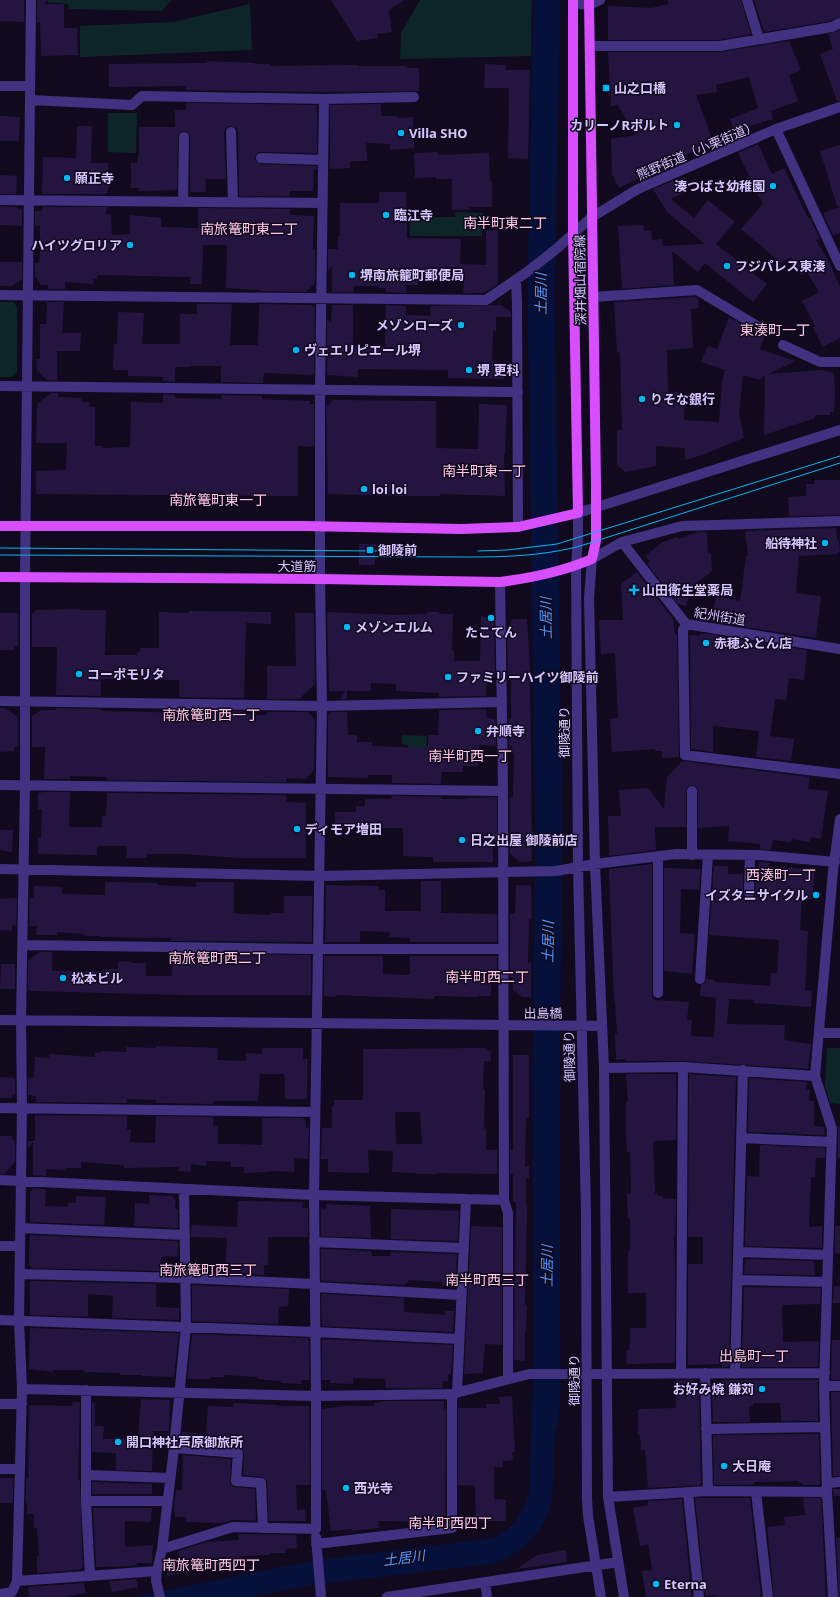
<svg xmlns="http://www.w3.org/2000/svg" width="840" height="1597" font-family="'Noto Sans','Noto Sans JP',sans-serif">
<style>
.green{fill:#0d2528}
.water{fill:#06113b}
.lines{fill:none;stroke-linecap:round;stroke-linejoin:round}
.river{stroke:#06113b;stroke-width:27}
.building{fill:#241540;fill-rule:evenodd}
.minor{stroke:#403280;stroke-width:10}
.major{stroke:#d74eff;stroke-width:10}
.tram{stroke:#00b7f2;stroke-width:1}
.poi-dot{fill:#00b7f2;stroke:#110a1e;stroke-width:1.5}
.labels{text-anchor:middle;stroke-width:3;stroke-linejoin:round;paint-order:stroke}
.poi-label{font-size:13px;font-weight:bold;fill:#d6c7ff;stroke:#110a1e;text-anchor:start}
.street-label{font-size:13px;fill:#d6c7ff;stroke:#110a1e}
.neighbourhood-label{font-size:14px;fill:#ffc9e4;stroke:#110a1e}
.water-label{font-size:14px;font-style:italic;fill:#5598ff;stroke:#110a1e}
</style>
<rect width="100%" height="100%" fill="#110a1e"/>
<path class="green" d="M47,0H171L162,11L69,9L68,4L47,2Z
M420,0H532L531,56L400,59L401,33Z
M250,4L252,50L80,57V26L173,22Z
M108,113H137L136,153L108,152Z
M455,212L483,213L482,236H410V217H455Z
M0,302H13L17,307V372L11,377H0Z
M402,735L427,736L426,746H436L443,756L408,753V745L402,744Z
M827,1048H840V1104L830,1103L825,1086Z"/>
<path class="water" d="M533,1383H557L552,1503C542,1534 522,1554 491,1564L310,1585L253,1597H135L316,1560L494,1538C514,1526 522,1515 529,1492Z"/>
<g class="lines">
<path class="river" d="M545,1420L547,1388L546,1067L549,835L541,288L547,0"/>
</g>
<path class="building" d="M0,0H24V22L0,21Z
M37,0H46L45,4H64V28H77L78,55L41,56L40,22H37Z
M331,0H405L389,10L392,32L377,34L378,38L357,41Z
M668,0H741L751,34L719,40H608V6L652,8L668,4Z
M754,0H840V17L830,21L764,32Z
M840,30V101H837L820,54L833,49L828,34Z
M789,41L801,70L789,75L798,101L771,111L773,119L749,126L752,132L732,141L728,132L734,130L730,119L758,108L749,77L716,85L717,92L696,95L714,144L669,161L672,167L647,178L645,175L619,188L612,174L611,139L635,135L618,105L611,106L608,52H720Z
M207,61L255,63V64H269L270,66L358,65V66H407V68H419V91L324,92L186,90V86L109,87V64L207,63Z
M485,64L506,65V70H530L528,159L508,158L509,88H484Z
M186,103L317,105V153L261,152H258L255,157L256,161L261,164L317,166V169H314L313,191H290V196H239L238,132L236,128L231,126L227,127L224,132L226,179H205L206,192H190V137L189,134L184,131L181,132L178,137L177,190L139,191V188H131V163H137L139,152V127H175V110H186Z
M381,104V116H397L398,118L413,117L414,148L390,150V144L366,143L367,161H350V168L330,169V105Z
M0,116L20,117L19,141H0Z
M77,126H92L91,163H108L110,187H108L107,194H42L43,157L76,158Z
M758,144L772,174L784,168L808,218H810L820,239L816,240L829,262L840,287V338L823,347L813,327L815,326L802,301L819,292L807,272L801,275L791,257L781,263L741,229L763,204L738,153Z
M840,145V206H837L820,151Z
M438,152V155L489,153L490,181H492V207H469L470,209L452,210V179H436V177L415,178L414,153Z
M0,175L17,176L16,194H0Z
M677,179L684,192L671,199L694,218L708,200L735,222L716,244L767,284L753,302L705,263L698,272L672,251L674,285L622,289L618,226L643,225L644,231L651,230L652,240L662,239L663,246L705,244L667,212L653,189Z
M379,192H406L407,238L461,239L460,264L486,265V230H498V284L484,293H463L464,281H418V285H406V293L386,292V288H379V286H353V292H332V266L328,270V249H338V236H340V203H379Z
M0,206L16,207L18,209L22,210V226L0,225Z
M42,207H107L106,214L111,215L112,235L130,234V215L161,218V227L198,228V208L290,209V215L314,216L313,249H315V283L306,292L260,291V290L226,288L227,245H203L202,284H190V277L97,275V279H93V284L65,282V289H48V285H41L35,276V263H39L40,255V226H35V211H42Z
M840,207V233L833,235L823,213Z
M0,262H22V279L12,286H0Z
M695,297L698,298L699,308L691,309L693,348L667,350L668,392H684V420L719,422L722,381L725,370L701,362L708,346L717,349L729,317L759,335H765L760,349L795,361L769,374L822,370L834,373L835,394L834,412H830V415H815V418L764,435L765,376L759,380L743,375L739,414L744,438L702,455L685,460V448L656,446V466L625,472L617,465V430H622L620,352L617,353L614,302Z
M47,302H64L62,333H81L80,351H57V380H47L37,371L36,359H40V324H46Z
M197,304H232L230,345H258L259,304L311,305L315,308L314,375L264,373L263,383L221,382V366H190V367H175V382L163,381V377L128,376V370H113L114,344H117L118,312L144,313L142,344H180V314H197Z
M332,305H353V345L367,346H385L386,305L406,306V315L431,316L430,306L501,305L511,312V317H496V331H493L492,362L504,363V379L448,378V370L358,369V377L327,375V319L331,322Z
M51,393H58V397L81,398V402H89V407H95V446H103V448L130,447L131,402L163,403V394L175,395V398L221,399V395L262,396V399L310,401V404H314V447L298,446V496L36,494V471L66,470L67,443H36L37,404Z
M333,400L436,401V448L478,449L479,404L507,405L505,454H504L505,496L440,494V496H399L328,494L326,405H329Z
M814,480H840V515L789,516L788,497L806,496V484H814Z
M836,528L837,540H839L840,552H837V554L799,556L796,593L821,596L816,638L711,622L716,596L740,601L746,556H748L745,531Z
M698,532H707L708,554L711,553L712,571H710V573L692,586L686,606L678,604L647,564L650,562L645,556L663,542L678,537V539Z
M359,544H376L375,565H359Z
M637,572L673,619L675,634H677L679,757L662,758V751H655V749L612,752L610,719L618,718L615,653L601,654L599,620H623L621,584Z
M79,609V610H106L105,655H137V652H140V648H159V612L189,613V611L271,612V624L246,623L244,698L179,697V680L101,679V696L56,695L57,647H32V613H35V610Z
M327,612L395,615L427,614V612H439V614H453L452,650H454V661H480L481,615L494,622L495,677H487L486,696L439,697V693L396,691V684L371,683V691H347V699H340L345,691H329Z
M0,613H18V646H14V650H0Z
M295,613H314L315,684L299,699H267V666H296Z
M511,619H527L530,668L532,861L520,862L510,853V797H513L514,753H512V746H509L508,719H511V678H508L507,629L511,631Z
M700,634H709L807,650L804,680L789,678L786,700L775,699L770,736L794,739L791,761L756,757L759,731L713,726V752L691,749L690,635L700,636Z
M0,708H5L18,717V747H14V751L0,752Z
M56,708L100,709L104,711L150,712L179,713V710L244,711V715H267V712H308L315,720L314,770L306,779L287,778V782L107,780V777L70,776V779H44L45,747H32V716L41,710H56Z
M486,709L487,718L495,719L496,746L479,745L478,766H463V772H442L441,784L392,783V775H368V778L328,777V716L331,712H347L348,735H357V742H372V746L428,748V735H438L439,710Z
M682,761L810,777L808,789L828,791L821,839L811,837L810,842L791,839V842L773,840L771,850L760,849V844L728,841L729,826L698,828V791L696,786L692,785L688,786L686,791V827H655L656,850L609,856L608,816H621L619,790L648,788L664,809L667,777Z
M44,792H70L69,827H102V816H106L107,793L286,795V802L306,803V858H241L184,854H147V858H126L127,846H97V855L38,854V837L41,838L42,809H38V793Z
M392,796L441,797V799H466V798L497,797V843L493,840V862H433V857L403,856V828H335V812H356V806H365V799H391Z
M0,830H13L12,852L0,850Z
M759,862L770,863L769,866L815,870L812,899L802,898L800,930L808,931L805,990L812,991L811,1007L754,1003V1000L729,999L727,1024L785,1025L784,1040L811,1044L808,1069L683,1061H625V1059L616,1060L615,1034H617L615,1001H614L609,869L652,864V996L654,1000L689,1002L687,1020H692L691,1036L714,1037L716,998L700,996L701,985L705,983L706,979L715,980V982L770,986L771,973H777L779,940L709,935L714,866H728V874H743V896L749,899L754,897L755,894L756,875H758Z
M664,868L701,869L699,890L681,889L680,933L695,934L692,974L664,971Z
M421,881H441V913L497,914V942H410V938L389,937L390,932L360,931V942H325L326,885L379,886V890H385V911H421Z
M105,882L157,883V885L196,887V882H234V913L242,914L271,915V913H284V896H312V942L171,941V938L100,937V936H84V934L57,932V935H36L37,926H29L30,898H34V886L62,887V894L105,895Z
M516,885L531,886L532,919H529L528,963H531V997H522L513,990V977H510V914H515Z
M17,898L16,926L12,925V931L0,930V899Z
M39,952H52V971H103V969H118V961L132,962V963H146V976H172L171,954L311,955V995H183L31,991V990H28V961Z
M324,956H383V974L410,975V956H497V977H491V996H478V997L434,996V999L336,995V997L324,996Z
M1,964H15V989H0Z
M156,1046L218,1048L217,1060L246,1061V1053L262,1054V1048H303V1059H308L307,1099H285V1077H284V1074H260L258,1101H213V1104L156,1103V1100L127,1099V1103L36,1102V1096L28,1095V1078L34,1077L35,1057L49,1058V1054L95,1057V1052L100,1053L101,1051L126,1052V1047L156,1048Z
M486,1048L491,1052V1061H484L483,1089H485L484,1129H486V1150H497V1174L437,1173V1174H416V1173L392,1172L393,1151L368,1150L369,1173L328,1172V1159H321L322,1128H332V1106H334V1100H363V1049ZM395,1112H420L422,1144H396Z
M513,1055H529V1118H526L525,1166H529V1178H526V1202L527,1208L525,1305H527L526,1331H525V1361L514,1360L516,1202H513V1174H510V1150H513Z
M626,1074H676V1140L653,1141L655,1194H657L658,1196H662V1198L676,1199L675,1237H674L675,1264V1363L627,1364L626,1350H629L630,1341V1328H646V1293H628V1251H630V1218H628L627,1194H631L630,1152H627L626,1136V1102L628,1101Z
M689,1074L736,1077L729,1367H722V1364L688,1365V1264H703V1237H688Z
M0,1077L15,1078V1095H12V1098H0Z
M749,1078L807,1082L806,1089L810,1090L809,1101H814V1126L824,1127L825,1135L748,1132Z
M35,1115L127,1116V1130L131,1129L130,1142L155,1143L156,1116L213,1117V1125L218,1127V1144H239L262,1145V1118H302L306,1121V1128H309L308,1159L294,1158V1172L269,1171V1172L244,1173V1167H231V1162L207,1161L206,1166L191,1164V1172L178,1171L179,1167L124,1168V1165L81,1162V1168H65V1170L46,1169V1176L33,1175V1142L28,1148V1141H35Z
M838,1127H840V1158H838Z
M0,1136H12V1140H15V1162L4,1174H0Z
M760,1145L825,1148V1158H816L815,1177H811L809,1227L822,1226V1248L745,1246L747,1176L759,1177Z
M32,1188L46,1189L45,1206L68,1207V1203H76V1196L106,1197L104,1225L30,1222V1191H32Z
M149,1195L173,1196V1199H176L175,1209H178V1228L134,1226L135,1203L149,1204Z
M238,1201L303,1202L302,1208H308V1237H268V1265H264V1275L225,1273L227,1238L191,1237V1225L237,1227Z
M326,1204L370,1206L371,1238L321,1236V1208L326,1209Z
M391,1209L459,1211L458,1241L391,1239Z
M471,1226L502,1227V1345L485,1344V1352H484L483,1373L464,1374Z
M835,1226H840V1254L835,1253Z
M30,1235L178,1241V1256L161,1257L160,1271L31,1268V1266H29Z
M321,1249L371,1251L372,1256H390V1252L457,1254L455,1286L442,1285V1282L408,1280V1283H405V1285L321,1281Z
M745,1259L814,1261L815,1275L744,1274Z
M30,1281L156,1284V1307L179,1308V1320L112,1318L113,1296L88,1294V1317L30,1315Z
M192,1285L289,1289L288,1306L279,1307L278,1324L192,1321Z
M834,1286H840V1303H833Z
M744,1287L821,1288L820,1304L782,1305L783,1342L819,1341L818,1367H742Z
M321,1294L404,1298V1312L445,1315V1311H454L453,1332L322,1326Z
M30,1328L179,1333L174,1377L142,1376V1375H120V1373L84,1372V1370H53V1372L29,1369Z
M192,1334L309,1338V1380H301V1384L281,1383V1381L257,1379V1377L224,1375V1377H210V1379H187Z
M322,1339L453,1345L451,1374H448V1381H443V1388H386L385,1379L353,1378V1384L330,1383V1380H322Z
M832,1340H840V1380H831Z
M676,1380H695L697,1382V1390H699L701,1485L648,1488L645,1450H641L640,1435H638V1409L676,1408Z
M722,1380H818V1421H781L780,1403H753V1406H749L750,1422H713L712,1390L722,1389Z
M831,1392H840V1476H833Z
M512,1396L515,1452H512L513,1460L503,1461V1467H494V1499L506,1500V1521H476L475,1486L458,1485V1408H486V1404H500L499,1397Z
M141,1399L170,1400L169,1431H153L152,1471L116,1470V1453L92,1452V1403H95V1426H104L103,1439H138Z
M444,1401V1409H446L445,1522L378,1521L379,1528L353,1531L352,1529L331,1531L326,1490H322V1409L345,1406H374L375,1403L387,1401Z
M73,1402H80L78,1480H80L83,1568H81V1570L37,1573V1556H39L37,1528H34V1514H27V1503H26V1478H28L29,1405L72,1406Z
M233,1403L278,1405V1406H309L310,1485H296L297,1510L305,1509L306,1521H269L267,1480L262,1477L243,1475L244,1453L241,1447L181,1442L182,1432L206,1434L208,1406L233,1407Z
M819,1434L820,1485H802V1483H799V1481L754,1482V1484L749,1485H714L713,1435Z
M183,1455L231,1459L230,1484L235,1487L255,1489L256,1521L233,1520L223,1523L186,1522V1517H175L174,1504L176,1490H182Z
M0,1478H13V1503H0Z
M92,1482L152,1484V1494H92Z
M833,1489H840V1496H834Z
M695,1498H750L761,1597H715V1595L705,1596Z
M803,1498H821L826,1597H774L767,1527L785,1525L784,1517L805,1515Z
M682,1499L692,1597H646L642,1571L652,1570L648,1544L640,1546L633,1508L648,1505V1501Z
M93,1508H152L151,1522L125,1521V1547L153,1545L152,1563H137V1565H133L134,1566L96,1567Z
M239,1534L296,1535L297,1548L285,1549L286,1553H270V1555L240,1556L241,1561L230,1562V1564L167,1576L166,1561L180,1559L178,1551L206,1542L239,1540Z
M836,1538H840V1597H839Z
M566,1550L567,1562L517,1569L537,1555Z
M136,1579L138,1587L112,1592L109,1581Z
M84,1583L86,1593L64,1597H29L28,1587Z"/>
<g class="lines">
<path class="minor" d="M747,0L759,39
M573,3L589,5L600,0
M590,46H720L832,27L840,23
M0,86H30
M324,99L414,97
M30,100L132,105L142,96L324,99L320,391V579L322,706L314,1195L316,1396V1529L233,1527L162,1549
M776,129L840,266
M231,132L233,202
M261,158L323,160
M0,200L322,203
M183,202L184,137
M516,281L517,303L518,527
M0,295L486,300L527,272L555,250L592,217L638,189L776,129L840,107
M593,297L697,290L762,329
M783,345L820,362H840
M0,386L518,392
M622,542L686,624L840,649
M500,582L503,791L504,1200L508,1213V1379
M686,624L683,630L685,755L840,774
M0,701L322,706L502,702
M0,785L503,791
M692,791V855
M658,856V993
M0,869L320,876L556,871L595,864L676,854L759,855L835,862
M749,893L750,855
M23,945L318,949H503
M700,979L708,855
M0,1020L602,1026
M819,1033H840
M604,1068L683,1067L815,1076
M0,1108L315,1112
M741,1138L831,1142
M0,1180L314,1195L504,1200
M20,1228L185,1235
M314,1242L464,1248
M0,1246H20
M738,1252L828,1255
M20,1274L185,1278L315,1284
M738,1280L827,1282
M315,1287L461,1295
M0,1320L315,1332L459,1339
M681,1372L683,1067
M705,1373L708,1491
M735,1373L743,1070
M824,1386H840
M22,1389L316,1396L452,1394L529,1374L825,1373
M86,1390V1501L90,1576
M457,1393L466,1199
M0,1404H22
M706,1429L825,1427
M174,1448L238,1453L236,1481L261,1483L263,1528
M0,1469H20
M86,1475L170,1478
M827,1483L840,1482
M756,1492L768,1597
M688,1493L699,1597
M608,1497L708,1491L827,1492
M86,1501H167
M316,1537L321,1597
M316,1544L452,1528V1394
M17,1581L157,1571
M485,1582L487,1597
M0,1594L12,1592L17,1581L22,1389L19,1320L22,1108L21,1020L25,785V577L31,0
M160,1597L156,1581L157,1571L162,1549L174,1448L186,1326L184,1189
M387,1597L618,1562
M601,1597L588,1516L587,1498L586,1212L578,867L576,566L578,538V513L840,430
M624,1597L608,1497L604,1068L595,864L589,598L592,559L622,542L682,526L840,521
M833,1597L827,1492L824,1386L832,1129L815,1076L833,871L840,819"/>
<path class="major" d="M0,526H303L461,529L518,527L578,513L573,234V0
M0,577L320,579L500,582C531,578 562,572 592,559L596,541V486L589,0"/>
<path class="tram" d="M0,548L378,551
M478,551L507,550L557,544L840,456
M0,555L467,557C506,557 539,556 577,547L840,463"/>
</g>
<g class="poi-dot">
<rect x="602" y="84" width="8" height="8" rx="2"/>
<circle cx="677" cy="125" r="4"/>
<circle cx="401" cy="133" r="4"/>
<circle cx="67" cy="178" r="4"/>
<circle cx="773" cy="186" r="4"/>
<circle cx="386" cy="215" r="4"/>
<circle cx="130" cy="245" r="4"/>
<circle cx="727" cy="266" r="4"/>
<circle cx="352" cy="275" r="4"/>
<circle cx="461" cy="325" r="4"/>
<circle cx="296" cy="350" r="4"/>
<circle cx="469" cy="370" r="4"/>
<circle cx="642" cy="399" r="4"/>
<circle cx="364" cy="489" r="4"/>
<circle cx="825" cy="543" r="4"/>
<rect x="366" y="546" width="8" height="8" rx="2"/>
<path d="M632 584h4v4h4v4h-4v4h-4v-4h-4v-4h4z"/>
<circle cx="491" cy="618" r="4"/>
<circle cx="347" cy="627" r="4"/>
<circle cx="706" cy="643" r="4"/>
<circle cx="79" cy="674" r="4"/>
<circle cx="448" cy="677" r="4"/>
<circle cx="478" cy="731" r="4"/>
<circle cx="297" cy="829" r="4"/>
<circle cx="462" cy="840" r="4"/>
<circle cx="816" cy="895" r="4"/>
<circle cx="63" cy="978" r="4"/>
<circle cx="762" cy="1389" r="4"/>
<circle cx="118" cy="1442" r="4"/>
<circle cx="724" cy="1466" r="4"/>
<circle cx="346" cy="1488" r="4"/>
<circle cx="656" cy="1584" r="4"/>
</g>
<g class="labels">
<g class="poi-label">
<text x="614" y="93">山之口橋</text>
<text x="669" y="130" text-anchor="end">カリーノRポルト</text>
<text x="409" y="138">Villa SHO</text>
<text x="75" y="183">願正寺</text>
<text x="765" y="191" text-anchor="end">湊つばさ幼稚園</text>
<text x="394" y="220">臨江寺</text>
<text x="122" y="250" text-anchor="end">ハイツグロリア</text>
<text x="735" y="271">フジパレス東湊</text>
<text x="360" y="280">堺南旅籠町郵便局</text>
<text x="453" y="330" text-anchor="end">メゾンローズ</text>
<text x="304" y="355">ヴェエリピエール堺</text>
<text x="477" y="375">堺 更科</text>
<text x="650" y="404">りそな銀行</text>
<text x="372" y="494">loi loi</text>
<text x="817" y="548" text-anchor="end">船待神社</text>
<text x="378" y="555">御陵前</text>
<text x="642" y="595">山田衛生堂薬局</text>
<text x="355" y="632">メゾンエルム</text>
<text x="491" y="637" text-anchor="middle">たこてん</text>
<text x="714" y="648">赤穂ふとん店</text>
<text x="87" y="679">コーポモリタ</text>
<text x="456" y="682">ファミリーハイツ御陵前</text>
<text x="486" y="736">弁順寺</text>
<text x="305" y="834">ディモア増田</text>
<text x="470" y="845">日之出屋 御陵前店</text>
<text x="808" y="900" text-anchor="end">イズタニサイクル</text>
<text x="71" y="983">松本ビル</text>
<text x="754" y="1394" text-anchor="end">お好み焼 鎌苅</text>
<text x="126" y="1447">開口神社芦原御旅所</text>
<text x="732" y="1471">大日庵</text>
<text x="354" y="1493">西光寺</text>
<text x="664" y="1589">Eterna</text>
</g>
<g class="street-label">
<text transform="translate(697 150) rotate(-23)" y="5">熊野街道（小栗街道）</text>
<text transform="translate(580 280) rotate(-91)" y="5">深井畑山宿院線</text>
<text x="297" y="571">大道筋</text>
<text transform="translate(720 616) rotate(9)" y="5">紀州街道</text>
<text transform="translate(564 732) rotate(-90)" y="5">御陵通り</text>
<text x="543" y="1018">出島橋</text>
<text transform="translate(569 1056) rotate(-91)" y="5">御陵通り</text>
<text transform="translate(574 1380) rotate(-90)" y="5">御陵通り</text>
</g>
<g class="neighbourhood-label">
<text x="505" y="228">南半町東二丁</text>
<text x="249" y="234">南旅篭町東二丁</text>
<text x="775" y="335">東湊町一丁</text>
<text x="484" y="476">南半町東一丁</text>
<text x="218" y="505">南旅篭町東一丁</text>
<text x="211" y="720">南旅篭町西一丁</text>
<text x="470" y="761">南半町西一丁</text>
<text x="781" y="880">西湊町一丁</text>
<text x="217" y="963">南旅篭町西二丁</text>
<text x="487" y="982">南半町西二丁</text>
<text x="208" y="1275">南旅篭町西三丁</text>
<text x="487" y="1285">南半町西三丁</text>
<text x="754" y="1361">出島町一丁</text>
<text x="450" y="1528">南半町西四丁</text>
<text x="211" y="1570">南旅篭町西四丁</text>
</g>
<g class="water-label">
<text transform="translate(541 294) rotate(-90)" y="5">土居川</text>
<text transform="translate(546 618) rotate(-91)" y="5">土居川</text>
<text transform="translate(548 942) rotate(-89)" y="5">土居川</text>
<text transform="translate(547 1266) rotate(-90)" y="5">土居川</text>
<text transform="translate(404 1558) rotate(-7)" y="5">土居川</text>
</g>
</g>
</svg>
